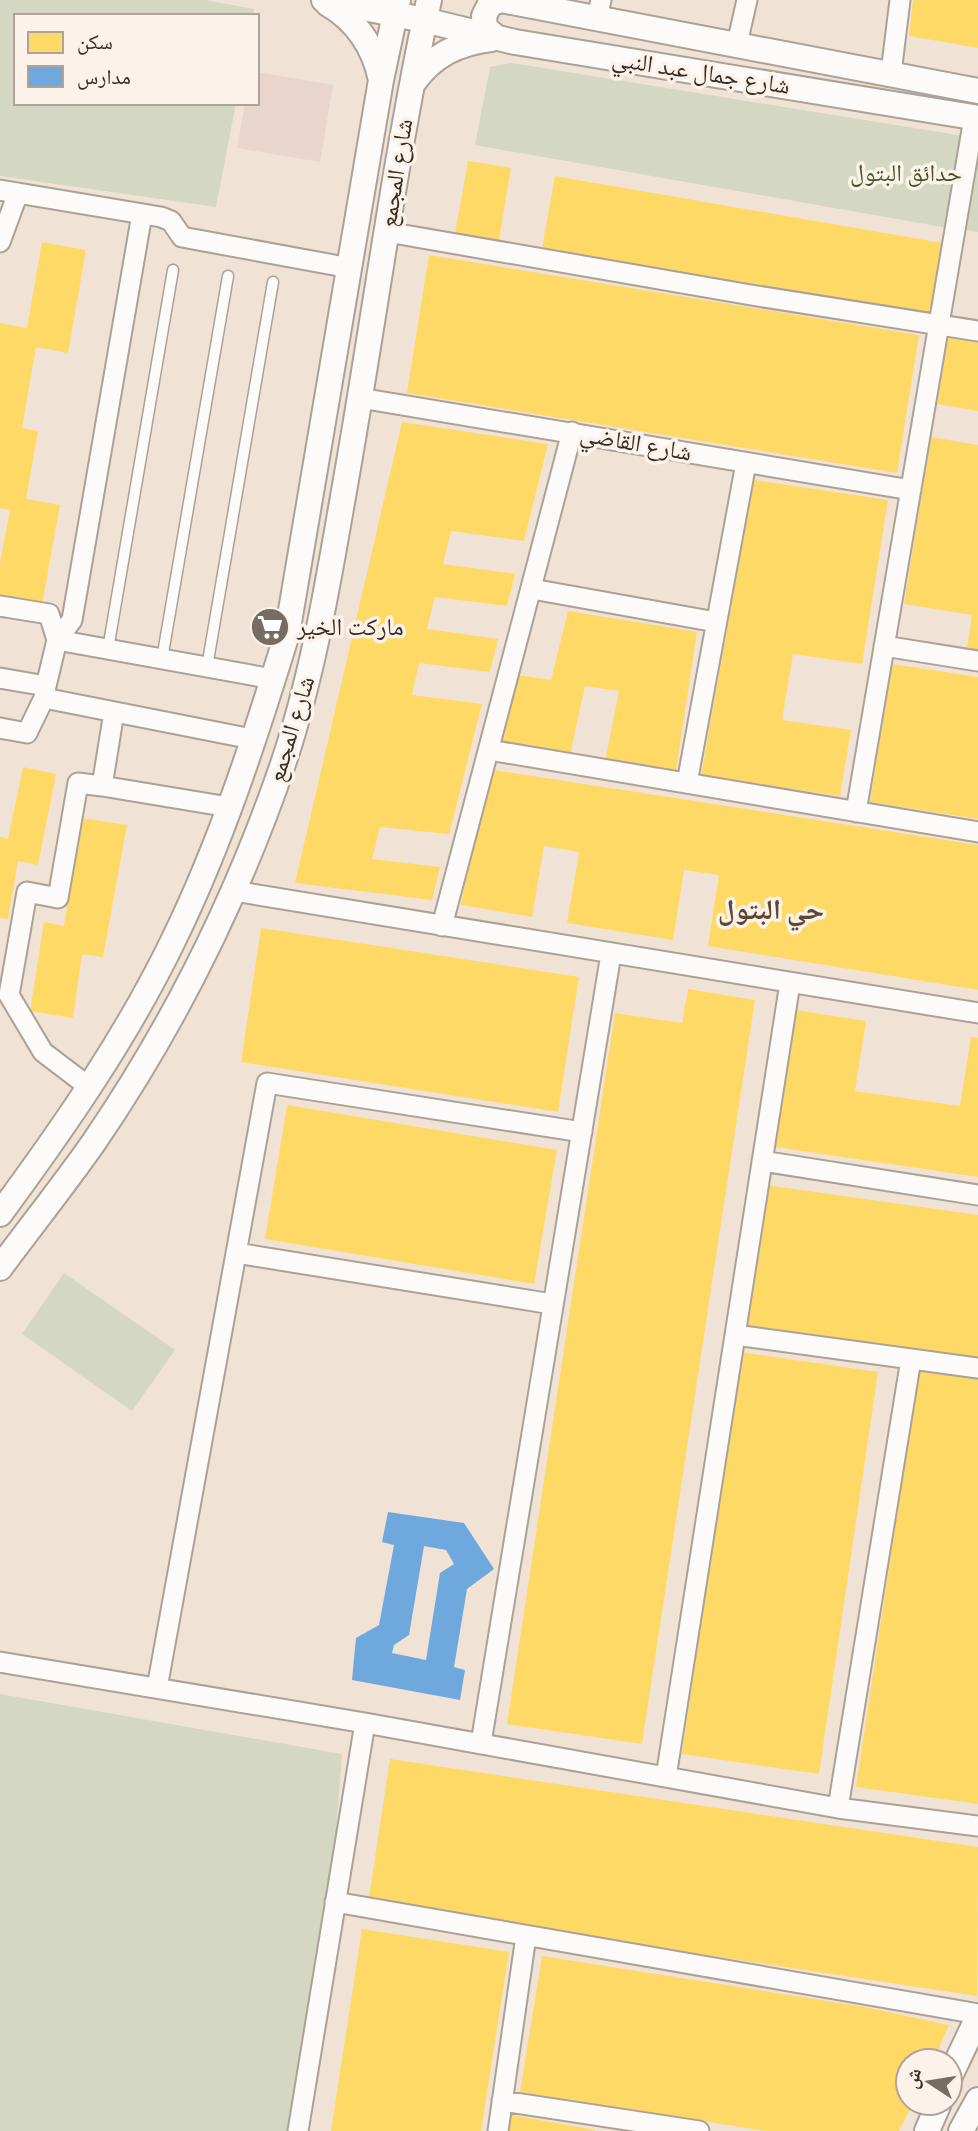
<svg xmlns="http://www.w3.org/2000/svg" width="978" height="2131" font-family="'Fira Sans Condensed','Noto Naskh Arabic',sans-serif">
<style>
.industrial{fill:#e9d5cc}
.green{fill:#d4d7c2}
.homes{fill:#ffd966}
.schools{fill:#6fa8dc;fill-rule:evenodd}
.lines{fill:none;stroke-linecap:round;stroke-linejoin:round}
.service-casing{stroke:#aba197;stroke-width:13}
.minor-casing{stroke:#aba197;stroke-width:23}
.tertiary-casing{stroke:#aba197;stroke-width:28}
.service{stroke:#fdfbf9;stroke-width:10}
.minor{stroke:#fdfbf9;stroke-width:19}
.tertiary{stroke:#fdfbf9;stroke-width:24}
.labels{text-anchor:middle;stroke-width:7;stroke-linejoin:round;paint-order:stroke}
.street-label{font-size:24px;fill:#362c24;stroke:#fcf2e9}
.park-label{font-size:24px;fill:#415928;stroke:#fcf2e9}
.poi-label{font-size:24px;fill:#362c24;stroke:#fcf2e9;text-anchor:start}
.quarter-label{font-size:28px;font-weight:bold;fill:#5d4836;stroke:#fcf2e9}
</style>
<rect width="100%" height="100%" fill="#f0e3d6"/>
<path class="industrial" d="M257,72L333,85L320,162L237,148L245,103H257Z"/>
<path class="green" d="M0,0H205L254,9L253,16H16V103H236L216,207L0,176Z
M512,63L964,136L948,228L475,145L490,67Z
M978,141V232L962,229Z
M64,1273L175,1350L132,1411L22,1334Z
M0,1694L342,1754L334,1859L293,2131H0Z"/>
<path class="homes" d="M913,0H978V48L909,36Z
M468,161L511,168L499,240L455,233Z
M555,176L948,244L936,316L542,248Z
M42,242L86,250L68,353L36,347L22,428L38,431L26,499L60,505L42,605L0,598V563L10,510L0,508V323L27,328Z
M429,255L919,335L897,473L407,393Z
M948,337L978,342V411L937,404Z
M402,422L548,444L524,541L451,531L443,564L515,574L507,606L435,597L427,629L498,639L490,672L419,663L412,695L482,704L449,834L380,827L372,859L440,867L432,900L295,883Z
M931,437L978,445V650L967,648L972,615L904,604Z
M754,480L888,500L862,664L793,654L782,720L851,730L840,796L701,775Z
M568,611L697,632L676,771L605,761L619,691L585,686L570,755L499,744L518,675L551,680Z
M892,664L978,677V819L870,802Z
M23,767L56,774L38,865L18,861L8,919L0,918V837L8,839Z
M494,770L978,845V990L708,946L719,875L684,870L673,940L567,923L579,852L544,846L532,917L461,905L473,835Z
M81,818L127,825L103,957L82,954L73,1018L30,1011L44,922L64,926Z
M261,928L579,977L558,1112L241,1062Z
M688,989L755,1000L642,1744L507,1724L615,1013L682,1023Z
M796,1010L866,1021L855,1091L960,1106L971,1037L978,1038V1177L775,1147Z
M287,1105L557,1150L534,1284L265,1239Z
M766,1185L978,1215V1358L746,1325Z
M740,1352L878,1372L819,1774L682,1754Z
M919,1368L978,1376V1804L856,1787Z
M390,1759L978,1847L977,1996L368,1904Z
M362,1929L509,1952L481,2131H331Z
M542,1956L865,2007L949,2025L933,2061H908V2103H913L899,2131H766L520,2092Z
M511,2115L595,2130V2131H509Z"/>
<path class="schools" d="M388,1512L464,1523L494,1569L467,1589L454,1667L465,1670L460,1700L352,1680L356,1638L379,1625L394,1545L382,1542ZM424,1546L446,1550L454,1564L440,1573L426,1660L392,1653L394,1645L409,1635Z"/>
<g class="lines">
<g class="service-casing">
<path id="service" d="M108,649L173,270
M162,659L228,276
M207,667L273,282"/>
</g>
<g class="minor-casing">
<path id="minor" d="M597,18L601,0
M737,44L747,0
M891,73L900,0
M0,190L161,217L171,221L182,237L350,268
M142,214L72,620L57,640L273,679
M387,232L751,295L978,331
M0,242L18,193
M360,398L911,490
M532,589L716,622
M0,606L49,614L57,640L46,686
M884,646L978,661
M0,678L46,686L44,698L252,739
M114,712L102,786L229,807
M0,728L27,733L44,698
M489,750L978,832
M687,783L746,463
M856,812L974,118
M234,891L978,1013
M442,926L572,432
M89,1087L43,1052L9,995L27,892L58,898L78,783L102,786
M762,1161L978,1195
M236,1253L552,1304
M735,1335L978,1368
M0,1662L365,1723L838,1808L978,1826
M157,1688L267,1083L582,1132
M481,1743L611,954
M666,1777L790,983
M838,1808L911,1359
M335,1902L978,2014
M502,2101L699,2131
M298,2131L365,1723
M498,2131L526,1936"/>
</g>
<g class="tertiary-casing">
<path id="tertiary" d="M324,0L424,20L515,42L978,118
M501,0L978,91
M328,4C357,21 374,47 381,80
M497,38L485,28L484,16L490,4L501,0
M413,83C433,55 458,43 491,39
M0,1214C64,1127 126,1038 173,941C221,843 255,738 287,634L381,80L398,0
M0,1268C31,1226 64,1185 94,1142C174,1025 237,898 283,764C313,675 328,583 344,491C373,328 394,163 429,0
M950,2076L978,2017
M927,2131L939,2103
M961,2131L978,2100"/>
</g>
<use href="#service" class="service"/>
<use href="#minor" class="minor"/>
<use href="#tertiary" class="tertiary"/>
</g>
<defs>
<g id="supermarket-disc" transform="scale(2.0125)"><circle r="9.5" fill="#776c62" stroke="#fcf2e9"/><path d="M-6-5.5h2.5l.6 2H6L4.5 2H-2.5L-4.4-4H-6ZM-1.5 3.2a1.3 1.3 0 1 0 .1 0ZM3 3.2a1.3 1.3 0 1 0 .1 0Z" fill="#fff"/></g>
</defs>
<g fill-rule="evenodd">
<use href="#supermarket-disc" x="270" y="627"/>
</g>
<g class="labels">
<g class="street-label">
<text transform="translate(701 72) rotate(9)" y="8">شارع جمال عبد النبي</text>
<text transform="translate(396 173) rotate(-81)" y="8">شارع المجمع</text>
<text transform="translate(636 443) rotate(10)" y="8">شارع القاضي</text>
<text transform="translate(291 729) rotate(-73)" y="8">شارع المجمع</text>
</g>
<g class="park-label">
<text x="906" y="181">حدائق البتول</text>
</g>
<g class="poi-label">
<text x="297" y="635">ماركت الخير</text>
</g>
<g class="quarter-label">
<text x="771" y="919">حي البتول</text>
</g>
</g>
<rect x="14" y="14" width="245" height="91" fill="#fcf2e9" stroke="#ada39a" stroke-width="2"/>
<rect x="28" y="32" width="35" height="21" fill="#ffd966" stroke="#ada39a" stroke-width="2"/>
<text x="77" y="49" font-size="21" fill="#362c24">سكن</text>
<rect x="28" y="66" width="35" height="21" fill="#6fa8dc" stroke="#ada39a" stroke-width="2"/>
<text x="77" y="84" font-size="21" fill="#362c24">مدارس</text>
<g transform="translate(929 2082) rotate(282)"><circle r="33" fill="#fcf2e9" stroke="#ada39a" stroke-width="2"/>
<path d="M0-5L12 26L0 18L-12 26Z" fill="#776c62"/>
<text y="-10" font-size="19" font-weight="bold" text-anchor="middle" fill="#362c24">ش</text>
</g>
</svg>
